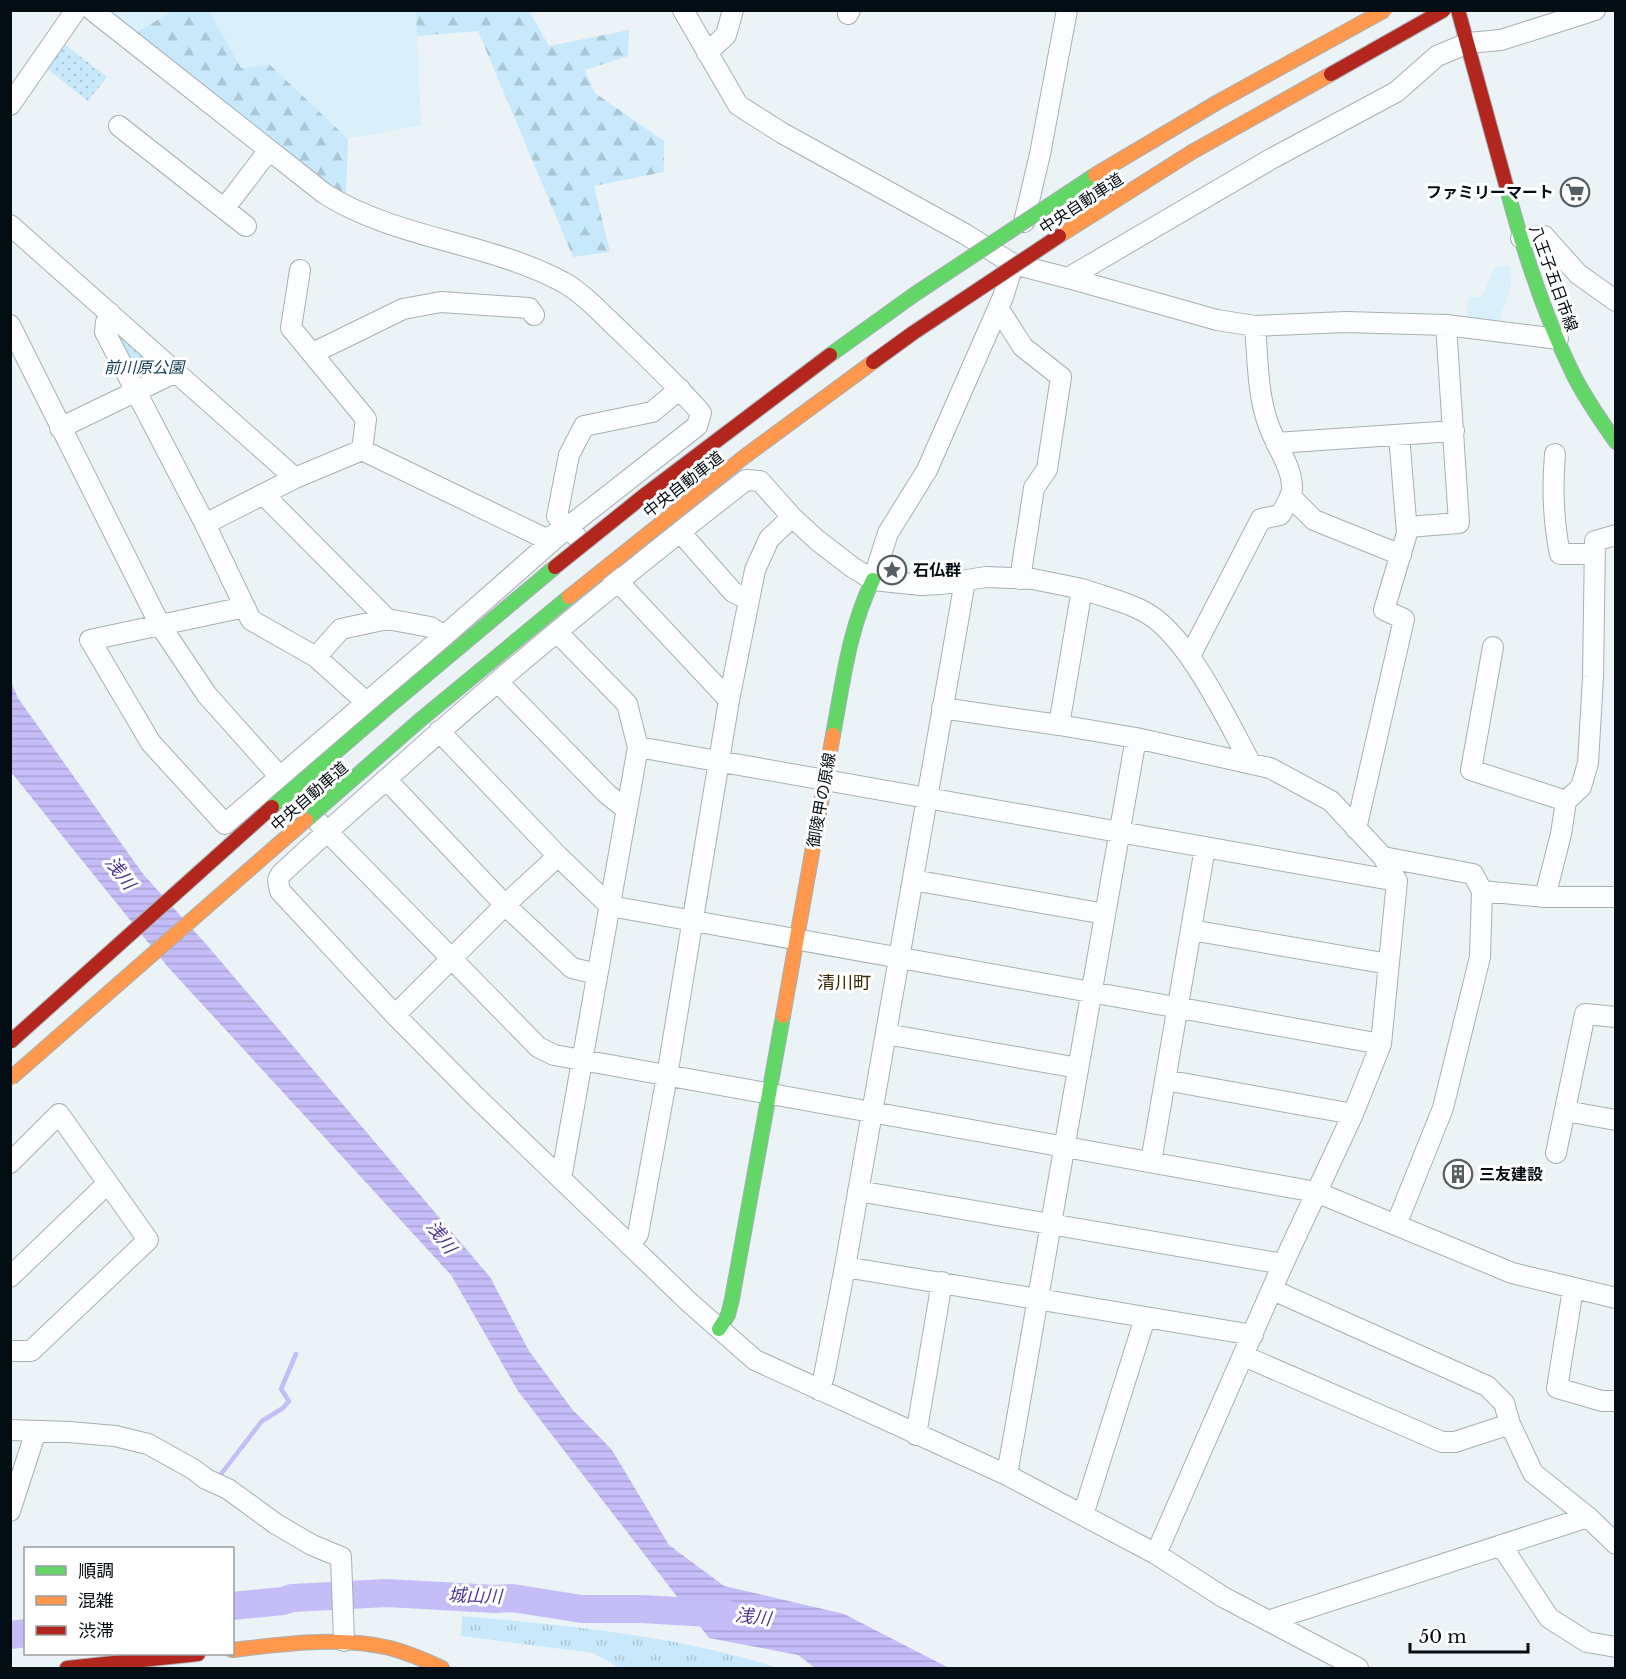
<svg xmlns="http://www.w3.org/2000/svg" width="1626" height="1679" font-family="'Libre Baskerville','Noto Sans JP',serif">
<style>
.built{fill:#d9effa}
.grass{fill:url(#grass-tufts)}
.forest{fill:url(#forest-firs)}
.park{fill:url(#park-dots)}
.water{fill:url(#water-rules)}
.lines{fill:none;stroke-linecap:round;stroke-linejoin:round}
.stream{stroke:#c5bdf8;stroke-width:4.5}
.river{stroke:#c5bdf8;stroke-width:28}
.street-casing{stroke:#a7b0b5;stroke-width:22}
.fast-casing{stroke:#a7b0b5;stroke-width:16}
.slow-casing{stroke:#a7b0b5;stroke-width:16}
.jam-casing{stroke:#a7b0b5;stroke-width:16}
.street{stroke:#fcfdfe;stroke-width:20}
.fast{stroke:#63d668;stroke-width:14}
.slow{stroke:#ff974d;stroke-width:14}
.jam{stroke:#b3261e;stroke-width:14}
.fast-bridge-casing{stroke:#a7b0b5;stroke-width:16;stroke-linecap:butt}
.slow-bridge-casing{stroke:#a7b0b5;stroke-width:16;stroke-linecap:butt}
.jam-bridge-casing{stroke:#a7b0b5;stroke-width:16;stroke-linecap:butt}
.fast-bridge{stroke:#63d668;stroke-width:14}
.slow-bridge{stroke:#ff974d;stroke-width:14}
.jam-bridge{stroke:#b3261e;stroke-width:14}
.labels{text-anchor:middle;stroke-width:6;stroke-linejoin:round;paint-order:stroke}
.poi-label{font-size:16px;font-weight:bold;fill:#030d14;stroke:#fff;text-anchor:start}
.street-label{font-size:16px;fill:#030d14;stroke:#fff}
.park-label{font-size:16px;font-style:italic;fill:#164156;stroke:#fff}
.water-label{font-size:18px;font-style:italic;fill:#4e3492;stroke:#fff}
.neighbourhood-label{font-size:18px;fill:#3a2a00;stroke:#fff}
</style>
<defs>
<pattern id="grass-tufts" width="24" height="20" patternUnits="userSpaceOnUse" patternTransform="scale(1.5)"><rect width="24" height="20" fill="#c8e9fb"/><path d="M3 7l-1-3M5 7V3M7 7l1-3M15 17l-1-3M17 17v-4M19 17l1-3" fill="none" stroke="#aac7d6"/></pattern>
<pattern id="forest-firs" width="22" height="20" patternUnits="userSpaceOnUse" patternTransform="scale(1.5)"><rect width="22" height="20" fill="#c8e9fb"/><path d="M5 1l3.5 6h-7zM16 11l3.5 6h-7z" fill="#aac7d6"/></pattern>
<pattern id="park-dots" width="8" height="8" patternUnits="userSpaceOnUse" patternTransform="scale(1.5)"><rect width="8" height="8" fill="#c8e9fb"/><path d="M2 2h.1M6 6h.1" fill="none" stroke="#aac7d6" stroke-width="1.8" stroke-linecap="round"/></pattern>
<pattern id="water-rules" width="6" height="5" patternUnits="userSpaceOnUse" patternTransform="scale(1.5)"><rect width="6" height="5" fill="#c5bdf8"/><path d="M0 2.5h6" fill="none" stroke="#a8a1d4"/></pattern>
</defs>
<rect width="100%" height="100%" fill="#ebf3f6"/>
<path class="built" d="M109,11H173L137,32Z
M209,11H416L421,125L348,139L270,65L241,68Z
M1510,266L1511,285L1498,324L1467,319L1468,297H1482L1495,267Z"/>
<path class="grass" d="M462,1616C569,1626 675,1635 778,1668H620L593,1653L461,1636Z"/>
<path class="forest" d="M173,11H209L241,68L270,65L348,139L346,194L328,183L137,32Z
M416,11H529L549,46L629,30L628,56L585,70L595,93L664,141V172L594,186L610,252L573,257L478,31L417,36Z"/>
<path class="park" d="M63,43L107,77L88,101L46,68Z
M106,322L176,372L135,393Z"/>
<path class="water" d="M10,680L18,698L143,874L206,944L490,1277L529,1351L572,1409L612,1450L669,1545L724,1586L844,1614L949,1668H815L798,1655L709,1638L518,1391L451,1275L167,966L11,772Z"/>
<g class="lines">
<path class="stream" d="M218,1478L262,1421L283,1408L289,1401L281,1389L296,1354"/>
<path class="river" d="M232,1606L283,1601L292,1598L387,1593L495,1599L512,1598L582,1609H642L726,1614
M10,1635L26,1633"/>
<g class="street-casing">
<path id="street" d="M92,10L325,194C397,239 488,242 563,282C584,294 601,313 618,329C647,357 675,383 701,413L697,426L568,527L444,636L225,824L151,743L90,640L245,607
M683,10L738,105L782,133L965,234L1013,264L1068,278L1217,320L1255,326L1346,322L1446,325L1558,339
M848,14L850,10
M707,53L726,35L733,10
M10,105L76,10
M119,126L246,226
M224,209L269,150
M1024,222L1040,154L1067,10
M10,225L295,478L362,450L546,539L560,531
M1521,238L1544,236L1578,274L1616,301
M300,270L291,328L366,419L362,450
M1068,278L1271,159L1396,92L1437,56L1468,43L1501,40L1595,10
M998,308L1023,347L1061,377L1047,469L1034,488L1020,579
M110,313L106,322L105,332L205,524L251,620L316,657L366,702
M10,325L160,625L207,695L298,797
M313,353L403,309L441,302L529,308L534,315
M60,428L176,372
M1276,443L1454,431
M1555,454C1552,489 1553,520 1560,554H1594
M264,495L387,619
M1290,496L1314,520L1401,555
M205,524L295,478
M1407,527L1459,523L1446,325
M680,532L733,592L749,600
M576,536L557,516L569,455L584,426L652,412L680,389
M610,573L729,700L667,1076L638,1234L629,1245
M873,580L888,533L927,470L1003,297L1012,268
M1082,589C1101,596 1124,601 1143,611C1187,633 1227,720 1251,764
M557,632L627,704L638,747L561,1179
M1493,647L1471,770L1566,801
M1190,656L1261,519L1280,515C1285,507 1293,496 1292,486C1291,465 1276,446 1269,426C1257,394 1258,359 1255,326
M316,657L341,629L387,619L430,627L444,636
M498,682L607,794L626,809
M729,700L755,570L769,539L792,517
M942,708L1059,725
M439,731L558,856L610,906L1381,1044
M638,747L1397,881
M386,779L505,905L572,968L597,974
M318,822L538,1047L554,1055L1316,1192L1512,1273L1616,1298
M1356,829L1404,619L1384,610L1407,533L1399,435
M1383,857L1473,874L1482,891L1545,897H1616
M913,880L1105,914
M1545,897L1561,834L1566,801L1581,787L1588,763L1593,677L1595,541L1616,535
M1191,930L1389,964
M395,1015L505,905L558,856
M886,1034L1078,1068
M1165,1080L1353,1114
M1565,1111L1616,1120
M1556,1153L1585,1014L1616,1017
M1151,1162L1205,848
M10,1163L59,1114L148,1240L31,1351H10
M858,1191L1283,1264
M1396,1225L1443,1108L1480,957L1482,891
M845,1267L1253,1335
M10,1277L108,1183
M1573,1289L1557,1388L1602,1401H1616
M1273,1290L1487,1386L1504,1403L1510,1424L1533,1473L1588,1517L1616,1544
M1244,1356L1442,1442H1455L1510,1424
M819,1390L824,1376L845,1267L965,581
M10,1430L69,1432L115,1436L148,1444L193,1469L206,1479L228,1489L276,1524L312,1545L341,1557L344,1641
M916,1435L942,1282
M1007,1475L1136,738
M10,1511L36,1431
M1083,1515L1145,1318
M1501,1545L1549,1618L1587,1642L1616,1647
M1156,1554L1283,1264L1353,1114L1381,1044L1397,881L1383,857L1331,801L1270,768L1136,738L1059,725L1082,589L1033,579L986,577L942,584L921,585L873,580L852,567L817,540L792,517L760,481L746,480C624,575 504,673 389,777C353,809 316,841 281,874L278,880L280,891L395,1015L475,1096L690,1303L755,1360L1007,1475L1156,1554L1223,1597L1358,1668
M1268,1621L1588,1517"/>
</g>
<g class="fast-casing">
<path id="fast" d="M1506,185C1523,250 1544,315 1574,376C1586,399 1601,421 1616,442
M833,735C843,682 849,628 873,580
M719,1329L728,1315L732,1299L783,1016"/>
</g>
<g class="slow-casing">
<path id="slow" d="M783,1016L833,735
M232,1650C284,1644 338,1636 390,1648C408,1653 425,1660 442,1668"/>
</g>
<g class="jam-casing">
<path id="jam" d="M1458,10L1506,185
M67,1668L198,1654"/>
</g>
<use href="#street" class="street"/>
<use href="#fast" class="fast"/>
<use href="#slow" class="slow"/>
<use href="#jam" class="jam"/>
<g class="fast-bridge-casing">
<path id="fast-bridge" d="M830,355L915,294L1095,175
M272,807L387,708L555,567
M306,820L419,721L569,597"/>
</g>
<g class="slow-bridge-casing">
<path id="slow-bridge" d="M1095,175L1218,102L1385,10
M1059,236L1192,152L1331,74
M569,597L744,457L873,362
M11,1078L306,820"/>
</g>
<g class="jam-bridge-casing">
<path id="jam-bridge" d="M1331,74L1444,10
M873,362L913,333L1059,236
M555,567L646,494L830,355
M10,1042L272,807"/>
</g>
<use href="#fast-bridge" class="fast-bridge"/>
<use href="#slow-bridge" class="slow-bridge"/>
<use href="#jam-bridge" class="jam-bridge"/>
</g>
<defs>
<g id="supermarket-ring" transform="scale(1.5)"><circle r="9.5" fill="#fff" stroke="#545e63" stroke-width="1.5"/><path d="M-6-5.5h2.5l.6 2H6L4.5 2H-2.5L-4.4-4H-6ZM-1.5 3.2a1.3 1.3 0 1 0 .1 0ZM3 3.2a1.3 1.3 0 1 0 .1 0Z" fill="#545e63"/></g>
<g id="sight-ring" transform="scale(1.5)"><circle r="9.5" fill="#fff" stroke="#545e63" stroke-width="1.5"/><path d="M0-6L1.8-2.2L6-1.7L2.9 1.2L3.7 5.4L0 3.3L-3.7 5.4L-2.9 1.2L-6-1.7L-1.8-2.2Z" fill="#545e63"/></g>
<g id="building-ring" transform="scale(1.5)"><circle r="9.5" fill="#fff" stroke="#545e63" stroke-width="1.5"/><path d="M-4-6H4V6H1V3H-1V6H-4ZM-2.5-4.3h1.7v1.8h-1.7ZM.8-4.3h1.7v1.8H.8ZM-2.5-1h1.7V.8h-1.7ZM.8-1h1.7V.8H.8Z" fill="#545e63"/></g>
</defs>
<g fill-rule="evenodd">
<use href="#supermarket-ring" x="1575" y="192"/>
<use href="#sight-ring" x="892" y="570"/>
<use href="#building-ring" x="1458" y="1174"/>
</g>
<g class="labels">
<g class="poi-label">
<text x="1554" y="198" text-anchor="end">ファミリーマート</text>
<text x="913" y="576">石仏群</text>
<text x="1479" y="1180">三友建設</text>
</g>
<g class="street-label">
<text transform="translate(1081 203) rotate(-33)" y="6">中央自動車道</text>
<text transform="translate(1554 278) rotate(70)" y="6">八王子五日市線</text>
<text transform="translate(683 484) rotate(-38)" y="6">中央自動車道</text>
<text transform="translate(309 796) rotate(-41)" y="6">中央自動車道</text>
<text transform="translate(821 800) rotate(-80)" y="6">御陵甲の原線</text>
</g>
<g class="park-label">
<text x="144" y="373">前川原公園</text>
</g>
<g class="water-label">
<text transform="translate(120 873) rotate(53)" y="6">浅川</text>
<text transform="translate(441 1237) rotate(53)" y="6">浅川</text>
<text transform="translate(475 1596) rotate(2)" y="6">城山川</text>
<text transform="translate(753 1617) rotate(7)" y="6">浅川</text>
</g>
<g class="neighbourhood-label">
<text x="844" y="989">清川町</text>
</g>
</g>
<rect width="1626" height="1679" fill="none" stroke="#030d14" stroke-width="24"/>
<rect x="24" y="1547" width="210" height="108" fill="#ffffff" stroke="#9a9ea1" stroke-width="1.5"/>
<rect x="36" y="1566" width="30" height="9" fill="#63d668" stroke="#9a9ea1" stroke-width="1.5"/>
<text x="78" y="1577" font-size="18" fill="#030d14">順調</text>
<rect x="36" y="1596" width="30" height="9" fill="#ff974d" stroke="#9a9ea1" stroke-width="1.5"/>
<text x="78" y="1607" font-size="18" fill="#030d14">混雑</text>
<rect x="36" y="1626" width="30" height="9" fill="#b3261e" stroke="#9a9ea1" stroke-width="1.5"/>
<text x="78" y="1637" font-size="18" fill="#030d14">渋滞</text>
<path d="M1410 1643v9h118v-9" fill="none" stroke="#030d14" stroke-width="3"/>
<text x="1419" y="1643" font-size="18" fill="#030d14" stroke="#ffffff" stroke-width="4.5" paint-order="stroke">50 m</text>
</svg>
